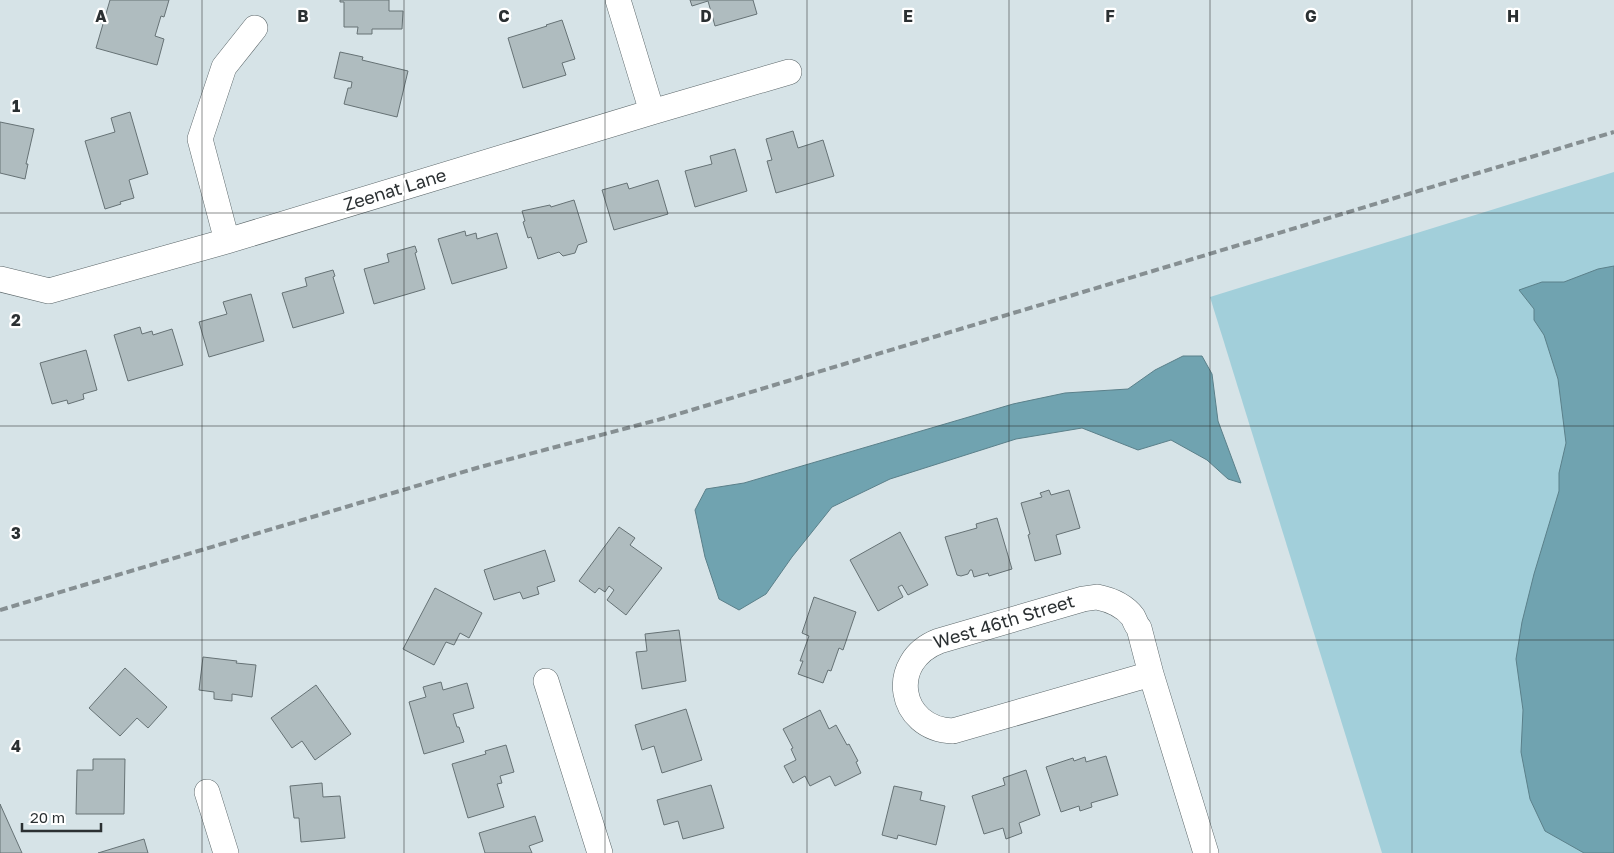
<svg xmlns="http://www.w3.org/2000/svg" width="1614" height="853" font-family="'Golos Text',sans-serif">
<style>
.green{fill:#a2cfda}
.water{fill:#70a3b0;stroke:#5b808a}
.building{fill:#afbcbf;stroke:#667275}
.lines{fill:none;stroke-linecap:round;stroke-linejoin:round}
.street-casing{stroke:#5c676a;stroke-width:26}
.street{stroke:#fff;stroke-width:25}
.rail{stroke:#868f92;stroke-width:4;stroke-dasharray:8 4;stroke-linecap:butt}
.grid{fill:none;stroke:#2b3032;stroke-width:1;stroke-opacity:0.55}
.labels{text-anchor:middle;stroke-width:4.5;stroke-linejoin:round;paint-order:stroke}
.street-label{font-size:18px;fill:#2b3032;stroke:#fff}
.grid-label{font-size:16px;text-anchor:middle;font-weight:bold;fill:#2b3032;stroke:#fff;stroke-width:4.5;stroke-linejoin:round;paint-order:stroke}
</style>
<rect width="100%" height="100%" fill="#d6e3e7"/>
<path class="green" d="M1614,172V853H1382L1210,297Z"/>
<path class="water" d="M1614,266V853H1584L1545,831L1530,799L1521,752L1523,710L1516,659L1522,622L1534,574L1559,491V473L1566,443L1558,379L1544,335L1534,320V309L1519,290L1542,282H1564L1598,269Z
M1183,356H1202L1212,374L1218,421L1241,483L1228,479L1207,460L1171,440L1138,450L1082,428L1016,439L890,479L832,507L792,557L766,594L739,610L719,599L705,557L695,510L706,489L744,483L1013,404L1065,393L1128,389L1155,370Z"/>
<path class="building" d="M110,0H169L164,17L161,16L155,36L164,39L157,65L96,48Z
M340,0H389V11H403L402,29H372V34H357L358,27H344V2H340Z
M690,0H753L757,14L715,26L708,1L692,6Z
M562,20L575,59L562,63L566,75L523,88L508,38L547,26L546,25Z
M340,52L363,57L362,60L408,71L397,117L344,104L348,88H351L352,82L334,78Z
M130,112L148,174L129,180L134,198L120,202L121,204L105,209L85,141L115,132L111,118Z
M0,122L34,129L26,164H28L25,179L0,173Z
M793,131L798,148L823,140L834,176L776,193L767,161L772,160L766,139Z
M735,149L747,191L695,207L685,171L712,164L710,156Z
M658,180L668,214L614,230L602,190L627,183L629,189Z
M574,200L587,242L578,245L575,253L563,256L559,252L538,259L531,237L528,238L523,222L525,221L522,211L550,205L551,207Z
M465,231L466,236L476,233L477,239L497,233L507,268L452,284L438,239Z
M415,246L417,252L415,253L425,289L374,304L364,269L389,262L387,254Z
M333,270L335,276L333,277L344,313L293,328L282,293L307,286L305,278Z
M251,294L264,341L209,357L199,322L227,314L223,302Z
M140,327L142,334L152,331L153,335L172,329L183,365L128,381L114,335Z
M86,350L97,390L83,394L84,399L68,404L67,400L52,404L40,363Z
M1049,490L1051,495L1069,490L1080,528L1056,535L1061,554L1035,561L1028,535L1030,534L1021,503L1042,497L1040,493Z
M997,518L1012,569L989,576L988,573L974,577L972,570H970L968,574L961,576L957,575L945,537L977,528L976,524Z
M619,527L635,538L630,545L662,568L626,615L607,600L614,590L609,586L605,592L599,588L595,593L579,581Z
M900,532L928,585L908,595L902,585L898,587L903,597L878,611L850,560Z
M545,550L555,581L537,587L539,594L523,599L520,592L494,600L484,570Z
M435,588L482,613L469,638L460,633L454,645L446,642L434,665L403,649Z
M814,597L856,612L843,650L839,648L831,671L828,670L823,683L798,674L803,661H800L809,636L802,633Z
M679,630L686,681L642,689L636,652L647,651L645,634Z
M203,657L237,661L236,663L256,665L252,697L232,694V701L214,699V692L199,690Z
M125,668L167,707L148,728L137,718L120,736L89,708Z
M441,682L443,690L467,683L474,708L453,714L457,727H459L464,742L424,754L409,702L426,697L423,687Z
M316,685L351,734L315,760L302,741L292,748L271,718Z
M686,709L702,760L662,773L654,746L642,750L635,725Z
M820,710L829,729L836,725L847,745L849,744L858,761L856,762L861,773L835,786L830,776L810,786L805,776L793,783L784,766L796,760L791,749L793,748L783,729Z
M506,745L514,772L500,776L502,783L497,784L504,807L468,818L452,764L486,754L485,751Z
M1106,756L1118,795L1091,803L1092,807L1080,811L1079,806L1061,812L1046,767L1073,758L1074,761L1085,757L1086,762Z
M93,759H125L124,814H76L77,770H93Z
M1026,770L1040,815L1019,823L1022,833L1006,839L1003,828L984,834L972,796L1005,785L1003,778Z
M322,783L323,797L340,796L345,838L301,842L299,818H294L290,786Z
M711,785L724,828L683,839L678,821L664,825L657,800Z
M894,786L922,792L920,800L945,806L936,845L898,835L897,839L882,835Z
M0,804L22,853H0Z
M535,816L543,841L529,846L532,853H485L479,833Z
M144,839L148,853H98Z"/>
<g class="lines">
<g class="street-casing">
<path id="street" d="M618,0L652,112
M227,241L200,139L224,67L255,28
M0,279L49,291L227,241L652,112L789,72
M1097,597C1112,600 1124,605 1133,617C1135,621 1136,625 1139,628L1151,674L953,731C898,729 887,661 939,641L1083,599Z
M1151,674L1206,853
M546,681L600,853
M207,792L226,853"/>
</g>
<use href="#street" class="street"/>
<path class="rail" d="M0,610L480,467L665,418L1614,132"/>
</g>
<path class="grid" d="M202,0V853M404,0V853M605,0V853M807,0V853M1009,0V853M1210,0V853M1412,0V853M0,213H1614M0,426H1614M0,640H1614"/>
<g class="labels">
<g class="street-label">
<text transform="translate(395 190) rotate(-17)" y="6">Zeenat Lane</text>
<text transform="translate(1004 622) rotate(-17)" y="6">West 46th Street</text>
</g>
</g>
<g class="grid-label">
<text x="101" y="22">A</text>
<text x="303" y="22">B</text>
<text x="504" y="22">C</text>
<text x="706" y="22">D</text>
<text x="908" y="22">E</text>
<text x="1110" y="22">F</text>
<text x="1311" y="22">G</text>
<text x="1513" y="22">H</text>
<text x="16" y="112">1</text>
<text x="16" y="326">2</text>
<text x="16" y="539">3</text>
<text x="16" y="752">4</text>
</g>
<path d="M22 823v8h79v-8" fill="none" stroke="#2b3032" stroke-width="2.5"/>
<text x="30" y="823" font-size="15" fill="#2b3032" stroke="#ffffff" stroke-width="4" paint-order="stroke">20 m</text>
</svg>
